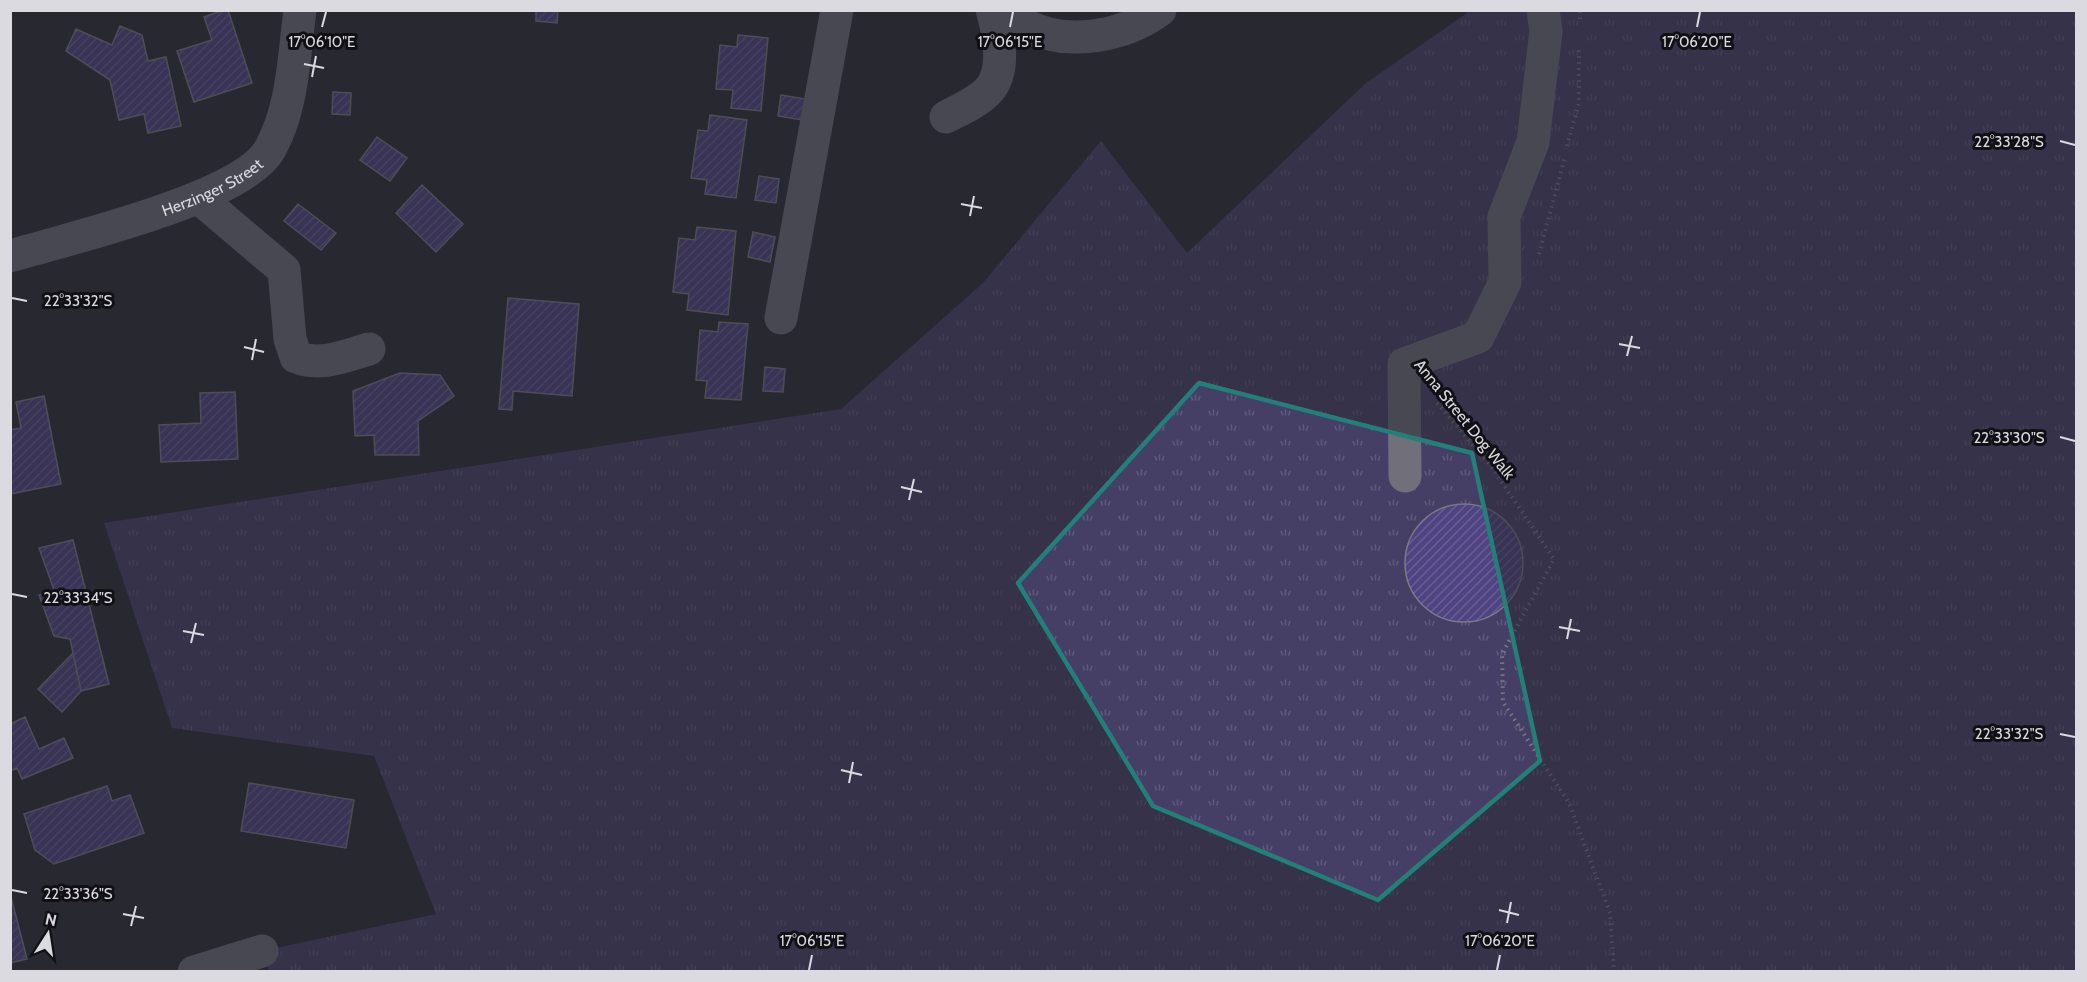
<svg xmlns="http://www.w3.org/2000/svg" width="2087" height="982" font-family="Cabin,sans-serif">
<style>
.grass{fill:url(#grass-tufts)}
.building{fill:url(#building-hatch);stroke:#7b7a85;stroke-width:1.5}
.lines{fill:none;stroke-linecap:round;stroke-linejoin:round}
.path{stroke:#7b7a82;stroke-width:4;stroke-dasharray:1.5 4.5;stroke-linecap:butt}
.minor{stroke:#706f7a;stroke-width:33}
.marked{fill:none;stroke:#238079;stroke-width:4.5;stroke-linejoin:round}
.ticks{fill:none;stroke:#dbdae0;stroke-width:2}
.labels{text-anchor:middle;stroke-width:6;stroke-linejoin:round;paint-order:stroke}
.street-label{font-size:16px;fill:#dbdae0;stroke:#111115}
.ticks-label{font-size:15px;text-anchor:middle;fill:#dbdae0;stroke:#111115;stroke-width:6;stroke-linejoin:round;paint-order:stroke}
</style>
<defs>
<pattern id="grass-tufts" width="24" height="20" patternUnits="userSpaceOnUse" patternTransform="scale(1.5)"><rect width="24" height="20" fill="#453f66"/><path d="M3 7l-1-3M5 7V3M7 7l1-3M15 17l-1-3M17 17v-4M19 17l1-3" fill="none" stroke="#5f5a7c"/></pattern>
<pattern id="building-hatch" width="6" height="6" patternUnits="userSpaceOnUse" patternTransform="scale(1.5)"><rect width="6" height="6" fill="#4f4382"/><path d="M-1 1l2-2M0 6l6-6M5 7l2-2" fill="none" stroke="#685e93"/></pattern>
</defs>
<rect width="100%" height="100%" fill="#282831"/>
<path class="grass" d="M1470,11H2076V971H269L262,951L436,914L374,756L172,728L104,523L841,409L983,283L1101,141L1187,253L1366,83Z"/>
<path class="building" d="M223,10H228L252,83L194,102L177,51L212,40L204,17Z
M536,10H558L557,23L536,21Z
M120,26L142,35L148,61L166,57L181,126L148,133L144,114L119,120L110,80L66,51L76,29L112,45Z
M738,35L768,38L761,111L731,108L733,90L716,89L720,45L737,47Z
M333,92L351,93L350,115L332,114Z
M781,95L806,99L802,120L778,116Z
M710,115L747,120L736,198L705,194L707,180L691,178L698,130L708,131Z
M377,137L407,158L390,181L360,160Z
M759,176L779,179L776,203L755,200Z
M422,185L463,224L436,252L396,213Z
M298,204L336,233L321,250L284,221Z
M697,227L736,231L728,315L687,310L689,294L673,292L679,238L695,240Z
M753,232L775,237L770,262L748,257Z
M508,298L579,304L572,396L513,391L512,410L499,409Z
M719,322L748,324L741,400L705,398L707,381L696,380L700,330L718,332Z
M765,367L785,369L783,392L763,391Z
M400,373L440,375L454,396L418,421L419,455H375L374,435L355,436L353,391Z
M235,392L238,459L161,462L159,425L201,423L200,393Z
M44,396L61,484L10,494V430L21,428L16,402Z
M1405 563a59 59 0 1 1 118 0a59 59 0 1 1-118 0Z
M73,540L109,684L81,691L70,639L54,636L39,595L54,590L39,548Z
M73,653L81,691L62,712L38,689Z
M25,717L39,749L64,738L73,758L22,779L17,768L10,771V724Z
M249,783L354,800L346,848L241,831Z
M107,786L112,801L130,795L144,833L54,864L35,850L24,814Z
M10,893L27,959L10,963Z"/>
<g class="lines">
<path class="path" d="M1580,19V10
M1567,146L1579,103V47
M1539,254L1565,157
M1437,403L1491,466L1554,559L1502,654L1503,702L1569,803L1610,913L1614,972"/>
<g class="minor">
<path d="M1003,10C1011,16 1018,22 1027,26C1068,47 1125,36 1160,10"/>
<path d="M946,117C959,110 976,103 987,92C1007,73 999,34 992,10"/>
<path d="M199,198L284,270L290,339L296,357C321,367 344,356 369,349"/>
<path id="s1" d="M10,256C67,239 244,198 270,149C293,108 294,56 300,10"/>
<path d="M781,318L837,10"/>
<path d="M1405,476L1404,364L1478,337L1505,282L1504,217L1533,142L1546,31L1543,10"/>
<path d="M194,972L262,951"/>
</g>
</g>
<path d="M0 0H2087V982H0ZM1199,383L1472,453L1540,761L1378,900L1153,806L1018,583Z" fill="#282831" fill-opacity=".55" fill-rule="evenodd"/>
<path class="marked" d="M1199,383L1472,453L1540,761L1378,900L1153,806L1018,583Z"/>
<path class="ticks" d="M322,27L326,12M1010,27L1013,12M1697,27L1700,12M304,64L324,68M312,77L316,56M2060,141L2075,145M961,204L982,208M970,216L974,196M12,298L27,301M1619,344L1640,348M244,347L264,352M1627,356L1632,336M252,360L256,339M2060,437L2075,441M901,487L922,492M909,500L914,479M12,594L27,597M1559,627L1580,631M183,631L204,635M1567,639L1571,619M191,643L196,623M2060,734L2075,737M841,770L862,775M849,783L853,762M12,890L27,893M1499,910L1519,915M123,914L144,918M1507,923L1511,902M131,926L136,906M809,970L812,955M1497,970L1500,955"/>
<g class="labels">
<g class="street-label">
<text dy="6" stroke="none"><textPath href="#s1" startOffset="214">Herzinger Street</textPath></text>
<text transform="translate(1465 419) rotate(51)" y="6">Anna Street Dog Walk</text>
</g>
</g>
<g class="ticks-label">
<text x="322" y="47">17°06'10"E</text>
<text x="1010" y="47">17°06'15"E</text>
<text x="1697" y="47">17°06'20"E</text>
<text x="2009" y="147">22°33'28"S</text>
<text x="78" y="306">22°33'32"S</text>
<text x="2009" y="443">22°33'30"S</text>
<text x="78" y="603">22°33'34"S</text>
<text x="2009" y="739">22°33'32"S</text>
<text x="78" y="899">22°33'36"S</text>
<text x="812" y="946">17°06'15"E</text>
<text x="1500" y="946">17°06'20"E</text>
</g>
<rect width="2087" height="982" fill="none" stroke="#dbdae0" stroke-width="24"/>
<g transform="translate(48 934) rotate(12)" stroke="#111115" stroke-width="4.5" paint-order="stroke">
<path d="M0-4.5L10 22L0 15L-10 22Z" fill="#dbdae0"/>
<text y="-9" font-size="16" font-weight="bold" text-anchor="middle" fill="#dbdae0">N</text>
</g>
</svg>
